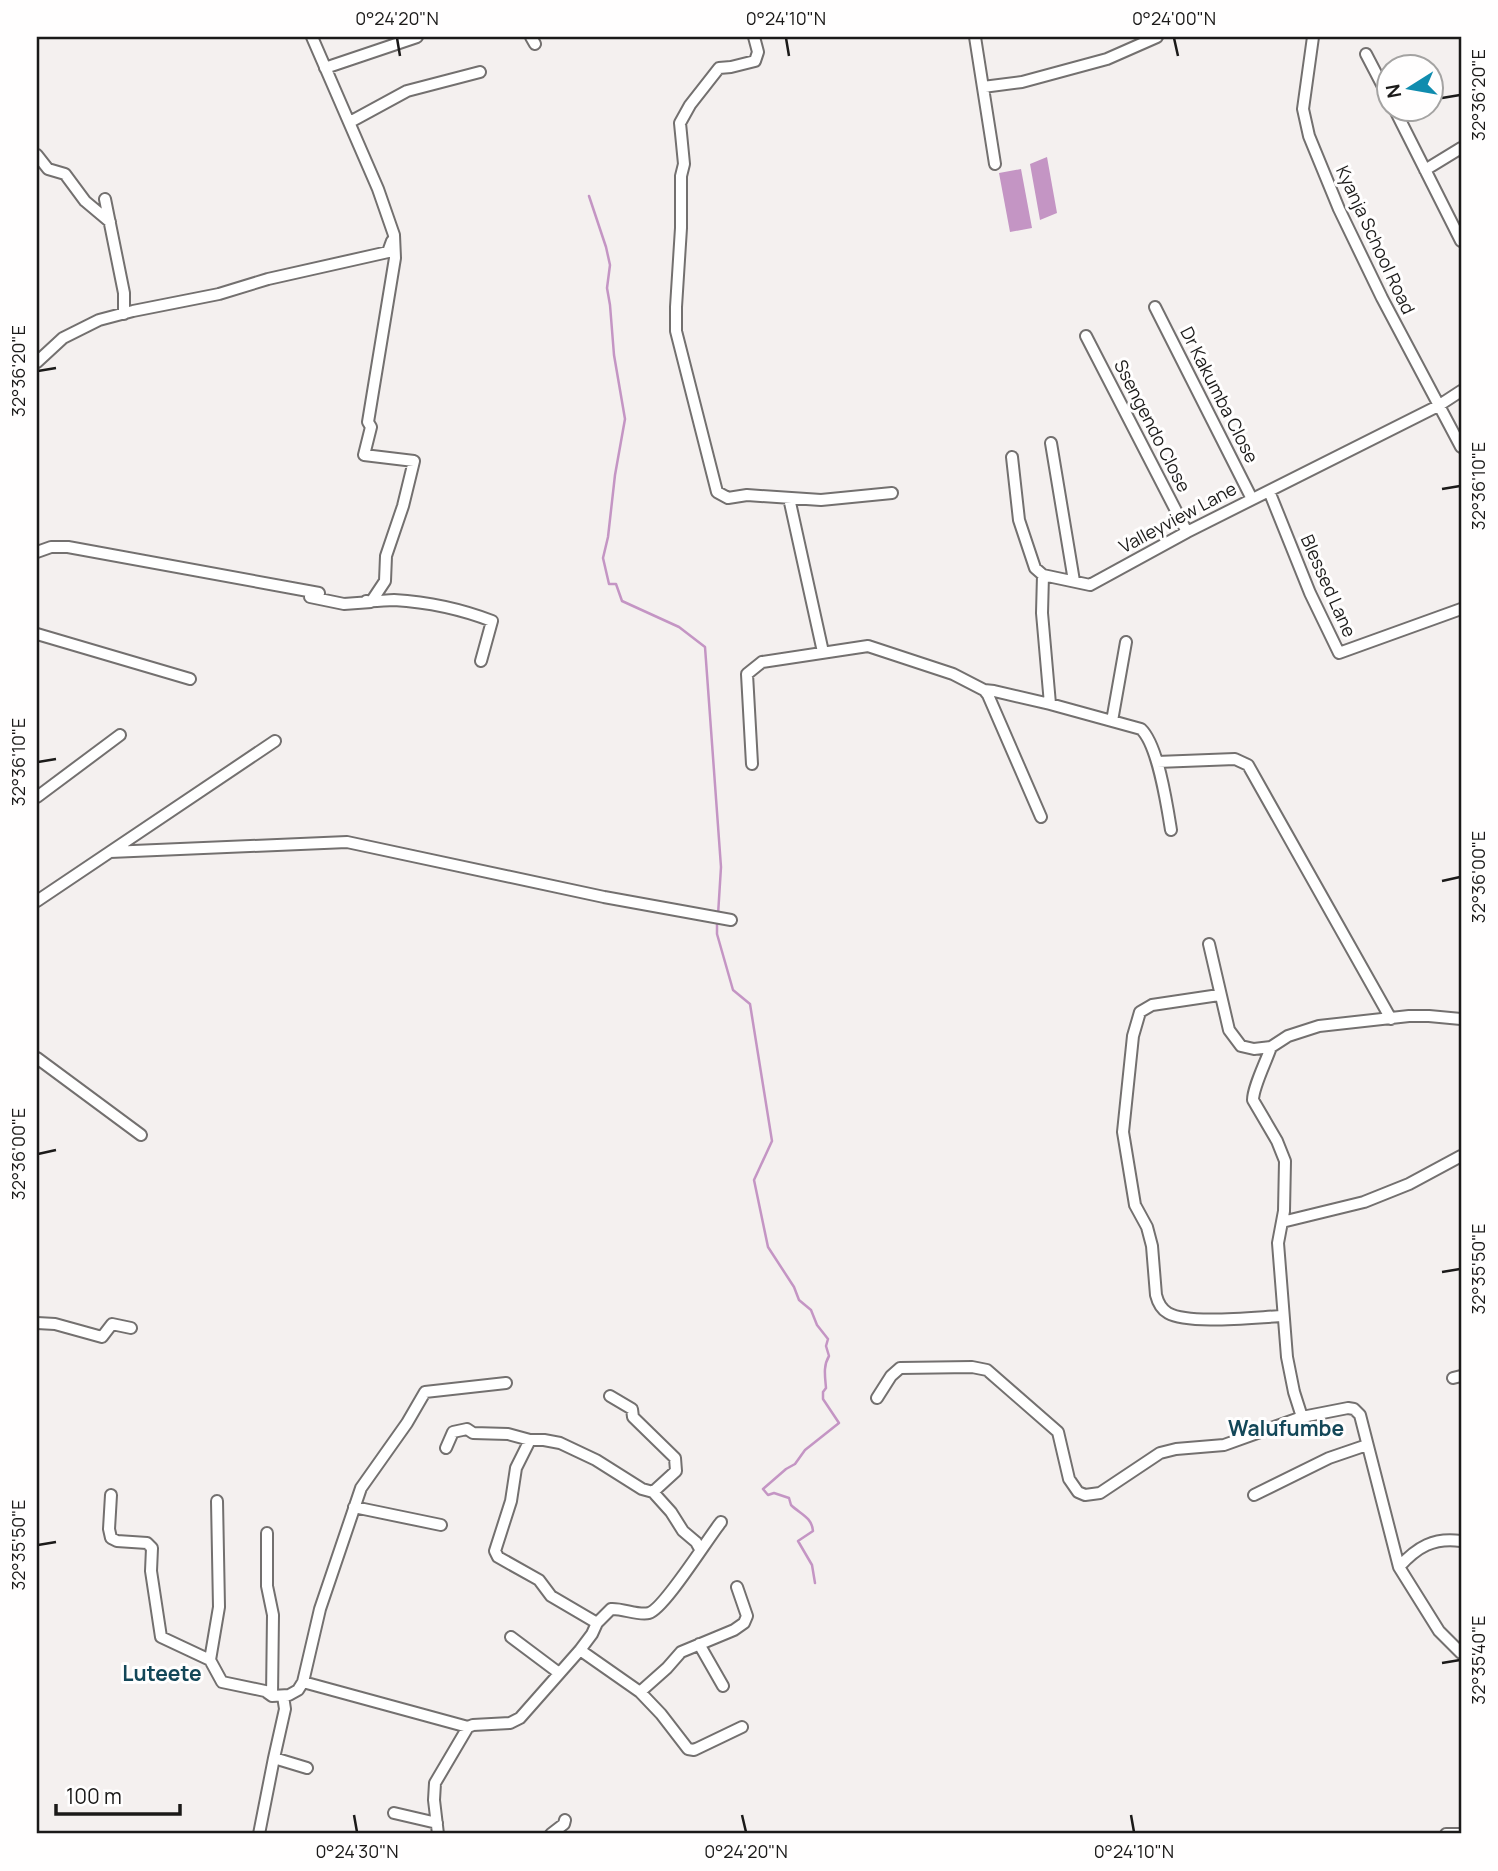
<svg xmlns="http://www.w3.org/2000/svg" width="1498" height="1871" font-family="Manrope,sans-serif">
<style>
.water{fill:#c495c4}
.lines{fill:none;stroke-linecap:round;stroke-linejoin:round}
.stream{stroke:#c495c4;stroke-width:2.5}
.minor-casing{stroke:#73706f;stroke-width:14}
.minor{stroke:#fff;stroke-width:10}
.ticks{fill:none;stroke:#1b1a19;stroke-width:2.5}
.labels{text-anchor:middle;stroke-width:6;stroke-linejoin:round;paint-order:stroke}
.street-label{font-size:18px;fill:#1b1a19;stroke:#fffefe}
.quarter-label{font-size:21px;font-weight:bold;fill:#134758;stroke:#fffefe}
.neatline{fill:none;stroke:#1b1a19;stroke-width:2.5}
.ticks-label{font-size:18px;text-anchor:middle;fill:#1b1a19}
</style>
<rect width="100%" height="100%" fill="#f4f0ef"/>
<path class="water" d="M1047,157L1057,213L1040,220L1030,164Z
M1021,169L1032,228L1010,232L999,173Z"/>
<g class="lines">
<path class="stream" d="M589,196L606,247L610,265L607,288L610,305L614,355L625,419L615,475L608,537L603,558L609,584H616L622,601L679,627L705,647L721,867L718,915
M717,922V934L733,990L750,1004L772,1141L754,1180L768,1247L794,1287L799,1300L811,1310L817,1325L828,1339L826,1346L829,1356C823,1366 825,1376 826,1388L823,1392V1399L839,1423L805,1450L795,1464L786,1469L763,1489L768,1495L774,1493L789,1498L791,1505C800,1514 812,1517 813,1531L798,1541L812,1565L815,1583"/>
<g class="minor-casing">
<path id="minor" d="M531,37L535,44
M754,37L758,52L755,61L731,67L719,68L690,105L680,123L684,164L681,176V228L676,307V331L717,492L728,498L747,495L821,500L892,493
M975,37L995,164
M1313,37L1303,109L1309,136L1339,209L1382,298L1461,447
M1366,54L1390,100
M325,68L417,37
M983,87L1022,82L1107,59L1157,37
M1394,108L1461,241
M350,122L407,91L480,72
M37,155L48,169L65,174L85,201L110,222
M1425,170L1461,148
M105,199L124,293V314
M1155,307L1252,499
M1086,336L1187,532
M37,362L63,338L99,320L133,311L219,294L268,279L388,252L392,241
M1051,443L1074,581
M1012,457L1019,520L1035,568L1043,575L1090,585L1187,532L1438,406L1461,391
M1269,491L1310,593L1339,653L1461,609
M789,498L823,652
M37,552L51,547H68L319,593
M1043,575L1042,613L1050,704
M310,597L344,604L371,602L385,581L386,556L403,506L414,461L364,455L371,427L368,422L395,258L394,235L378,189L312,37
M366,601C376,602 385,600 394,600C427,602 461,609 492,621L481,661
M37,634L190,679
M984,690L988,695L1041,817
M1112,721L1126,642
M1157,762L1235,759L1248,765L1391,1019
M752,764L747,674L762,662L868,646L953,674L984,690L994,691L1050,704L1141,729C1158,745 1167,805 1171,830
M37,797L120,735
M110,852L347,842L604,897L731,920
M37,901L275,741
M1209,944L1229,1030L1241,1046L1254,1049L1271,1047L1288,1036L1319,1026L1409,1016H1429L1461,1019
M1219,995L1152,1005L1140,1012L1133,1036L1123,1132L1135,1205L1147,1227L1152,1246L1156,1295C1158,1303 1161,1309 1168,1313C1189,1325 1257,1317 1283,1316
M1271,1047C1266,1062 1253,1087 1253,1100L1277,1141L1285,1161L1284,1211L1278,1243L1287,1357L1294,1392L1302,1417L1348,1408L1354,1409L1360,1415L1399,1567L1439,1631L1461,1653
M37,1058L141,1135
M1282,1222L1364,1202L1409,1184L1461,1156
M37,1323L55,1324L102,1337L112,1324L131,1328
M1453,1378L1461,1376
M610,1396L632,1409L633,1417L675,1458L676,1471L653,1492
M877,1398L891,1376L900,1368L972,1367L987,1370L1058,1432L1069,1479L1078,1492L1085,1495L1100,1493L1160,1453L1176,1449L1224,1445L1302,1417
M530,1440L516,1468L511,1501L495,1551L498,1557L539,1580L551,1596L597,1623
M446,1448L453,1432L467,1429L473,1433L508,1434L530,1440H544L560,1443L596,1460L642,1489L653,1492L671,1512L683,1531L696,1542L700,1549
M111,1495L109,1529L111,1538L117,1541L147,1543L152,1548L151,1571L161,1637L210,1660L222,1682L265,1691L272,1696L289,1695L298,1690L303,1682L320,1609L361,1488L407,1423L425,1392L506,1383
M1254,1495L1329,1458L1367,1445
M354,1507L441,1525
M267,1533V1586L273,1615L272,1696
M1399,1567C1417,1547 1434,1537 1461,1541
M511,1637L559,1673
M699,1644L723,1686
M580,1650L640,1692L661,1714L688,1749L694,1750L742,1727
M210,1660L219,1607L217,1501
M303,1682L468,1727
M640,1692L667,1668L681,1652L734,1630L744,1623L747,1616L737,1587
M283,1696L285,1709L274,1758L307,1768
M394,1813L437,1823
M259,1834L274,1758
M438,1834L434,1800L435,1783L468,1727L473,1725L510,1723L520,1718L580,1650L592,1634L597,1623L611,1609C622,1608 639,1616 649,1613C664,1609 708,1538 721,1522
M551,1834L564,1824L565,1820
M1446,1834H1461"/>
</g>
<use href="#minor" class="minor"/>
</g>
<path class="ticks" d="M397,38L400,56M786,38L789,56M1174,38L1178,56M1442,98L1460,95M38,371L56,368M1442,489L1460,486M38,762L56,759M1442,881L1460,877M38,1154L56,1150M1442,1272L1460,1269M38,1545L56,1542M1442,1663L1460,1660M354,1815L357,1832M742,1815L746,1832M1131,1815L1134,1832"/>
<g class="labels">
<g class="street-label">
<text transform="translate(1375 240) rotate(65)" y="6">Kyanja School Road</text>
<text transform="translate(1219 395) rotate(63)" y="6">Dr Kakumba Close</text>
<text transform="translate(1152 426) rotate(63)" y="6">Ssengendo Close</text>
<text transform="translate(1178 518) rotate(-28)" y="6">Valleyview Lane</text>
<text transform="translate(1328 586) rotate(66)" y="6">Blessed Lane</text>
</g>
<g class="quarter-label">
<text x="1286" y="1436">Walufumbe</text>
<text x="162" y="1681">Luteete</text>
</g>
</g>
<rect width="1498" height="1871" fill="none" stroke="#fffefe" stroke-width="77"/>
<g transform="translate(1410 88) rotate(259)"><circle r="33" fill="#fffefe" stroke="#a4a3a2" stroke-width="2"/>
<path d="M0-5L12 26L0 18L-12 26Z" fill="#108cae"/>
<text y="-10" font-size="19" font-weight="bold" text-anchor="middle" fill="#1b1a19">N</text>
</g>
<path d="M56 1804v10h124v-10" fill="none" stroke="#1b1a19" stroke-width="3.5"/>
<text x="66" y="1804" font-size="21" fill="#1b1a19" stroke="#fffefe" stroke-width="5" paint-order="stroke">100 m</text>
<rect x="38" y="38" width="1422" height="1794" class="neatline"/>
<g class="ticks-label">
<text x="397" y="25">0°24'20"N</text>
<text x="786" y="25">0°24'10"N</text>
<text x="1174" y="25">0°24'00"N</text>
<text transform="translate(1479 95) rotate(-90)" y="6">32°36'20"E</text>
<text transform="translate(19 371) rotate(-90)" y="6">32°36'20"E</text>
<text transform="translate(1479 486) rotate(-90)" y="6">32°36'10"E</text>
<text transform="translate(19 762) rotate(-90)" y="6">32°36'10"E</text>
<text transform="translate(1479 877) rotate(-90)" y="6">32°36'00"E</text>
<text transform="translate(19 1154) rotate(-90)" y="6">32°36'00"E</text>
<text transform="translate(1479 1269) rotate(-90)" y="6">32°35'50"E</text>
<text transform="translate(19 1545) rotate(-90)" y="6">32°35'50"E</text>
<text transform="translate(1479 1660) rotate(-90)" y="6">32°35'40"E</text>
<text x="357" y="1858">0°24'30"N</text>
<text x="746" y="1858">0°24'20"N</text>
<text x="1134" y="1858">0°24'10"N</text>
</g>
</svg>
